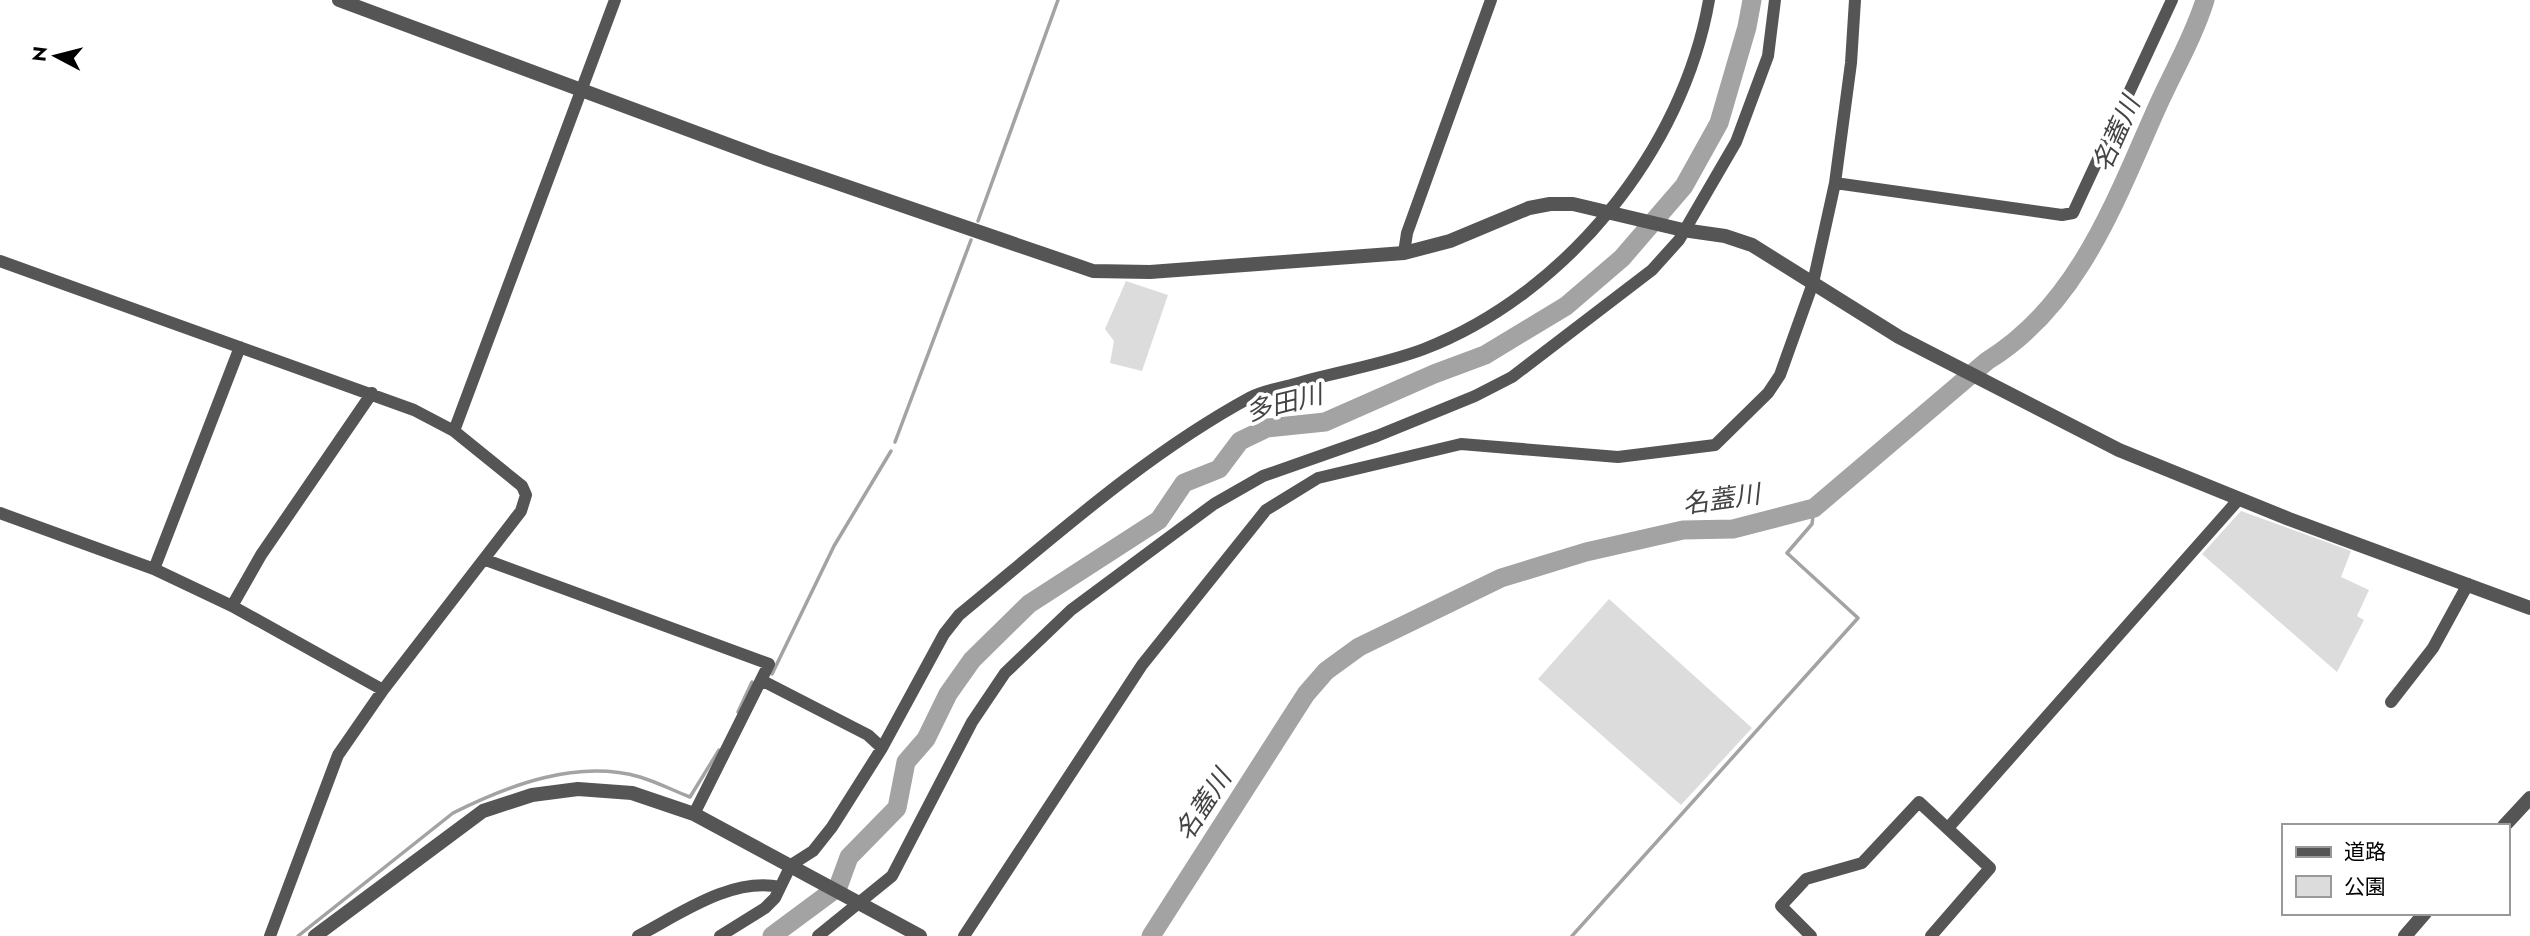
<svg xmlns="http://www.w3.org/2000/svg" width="2530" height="936" font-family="Jost,'Noto Sans JP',sans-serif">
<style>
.green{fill:#dcdcdc}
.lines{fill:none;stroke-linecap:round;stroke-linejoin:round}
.stream{stroke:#a3a3a3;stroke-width:3.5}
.river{stroke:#a3a3a3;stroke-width:19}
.minor{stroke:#555;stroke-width:12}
.tertiary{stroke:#555;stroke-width:14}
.labels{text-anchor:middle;stroke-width:7;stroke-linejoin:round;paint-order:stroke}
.water-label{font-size:26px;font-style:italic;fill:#444;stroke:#fff}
</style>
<rect width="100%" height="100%" fill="#fff"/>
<path class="green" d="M1126,281L1168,295L1142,371L1110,363L1114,341L1105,329Z
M2241,511L2351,551L2341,577L2369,590L2357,616L2364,620L2337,672L2202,554Z
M1609,599L1752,728L1681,805L1538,679Z"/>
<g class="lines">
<path class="stream" d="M978,221L1058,0
M895,442L971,240
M772,674L834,546L891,451
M738,712L752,682
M298,936L453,813C509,785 577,759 640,777C657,782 674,791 690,797L719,750
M1572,936L1858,618L1787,553L1812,524L1814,508"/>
<path class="river" d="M772,936L838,887L849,857L897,808L906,762L926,739L948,694L972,660L1029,604L1159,520L1184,483L1219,469L1240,441L1267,428L1325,422L1434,374L1485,355L1566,306L1622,258L1684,186L1719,123L1747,27L1752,0
M1151,936L1306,694L1326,671L1359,647L1501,578L1586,552L1683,530L1733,529L1814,508L1987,361C2077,306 2114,204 2155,112C2171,75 2193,39 2205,0"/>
<path class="minor" d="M1835,183L2062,215L2073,213L2172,0
M1404,253L1407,233L1491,0
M0,261L414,410L454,431L522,486L526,495L521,511L383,690L338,755L270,936
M454,431L615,0
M0,513L154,569L232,606L383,690
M486,560L769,664L761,680L868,735L882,748
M154,569L240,347
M232,606L261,555L372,393
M2391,702L2433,648L2468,584
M694,814L761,680
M1948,828L2239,499
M638,936C680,914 731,877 780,887
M720,936L765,908L775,898L791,865L813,851L832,827L882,748L944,634L959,615C1053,538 1144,455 1251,397C1263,391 1278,388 1291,385C1334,372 1382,365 1424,349C1566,294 1683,150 1709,0
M818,936L892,876L972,722L1005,673L1071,610L1214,504L1263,476L1377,436L1475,396L1512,377L1652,270L1679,240L1736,142L1768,56L1775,0
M964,936L1142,665L1266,510L1318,478L1461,444L1618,457L1715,445L1768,393L1780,375L1813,283L1835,183L1851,63L1855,0
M1811,936L1781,906L1806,879L1862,863L1919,802L1990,868L1931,936"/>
<path class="tertiary" d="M339,0L767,159L1093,271L1150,272L1404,253L1450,241L1529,208L1550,204H1573L1683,230L1725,236L1752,245L1899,337L2119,450L2289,519L2530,608
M2504,826L2530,798
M315,936L483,811L532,795L578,789L632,793L694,814L920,936
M2405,936L2425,913"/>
</g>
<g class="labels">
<g class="water-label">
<text transform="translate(2116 134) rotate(-66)" y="9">名蓋川</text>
<text transform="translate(1284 403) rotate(-14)" y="9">多田川</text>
<text transform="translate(1721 499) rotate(-8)" y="9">名蓋川</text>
<text transform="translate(1203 805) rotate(-57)" y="9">名蓋川</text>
</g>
</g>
<rect x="2282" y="824" width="228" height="91" fill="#ffffff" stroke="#999999" stroke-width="2"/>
<rect x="2296" y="847" width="35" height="10" fill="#555555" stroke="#999999" stroke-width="2"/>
<text x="2344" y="859" font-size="21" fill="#000000">道路</text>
<rect x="2296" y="876" width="35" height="21" fill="#dcdcdc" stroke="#999999" stroke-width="2"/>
<text x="2344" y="894" font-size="21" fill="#000000">公園</text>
<g transform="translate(56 56) rotate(277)" stroke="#ffffff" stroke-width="5" paint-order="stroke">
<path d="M0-5L12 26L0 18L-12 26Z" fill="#000000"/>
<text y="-10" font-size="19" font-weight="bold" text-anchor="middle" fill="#000000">N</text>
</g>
</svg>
